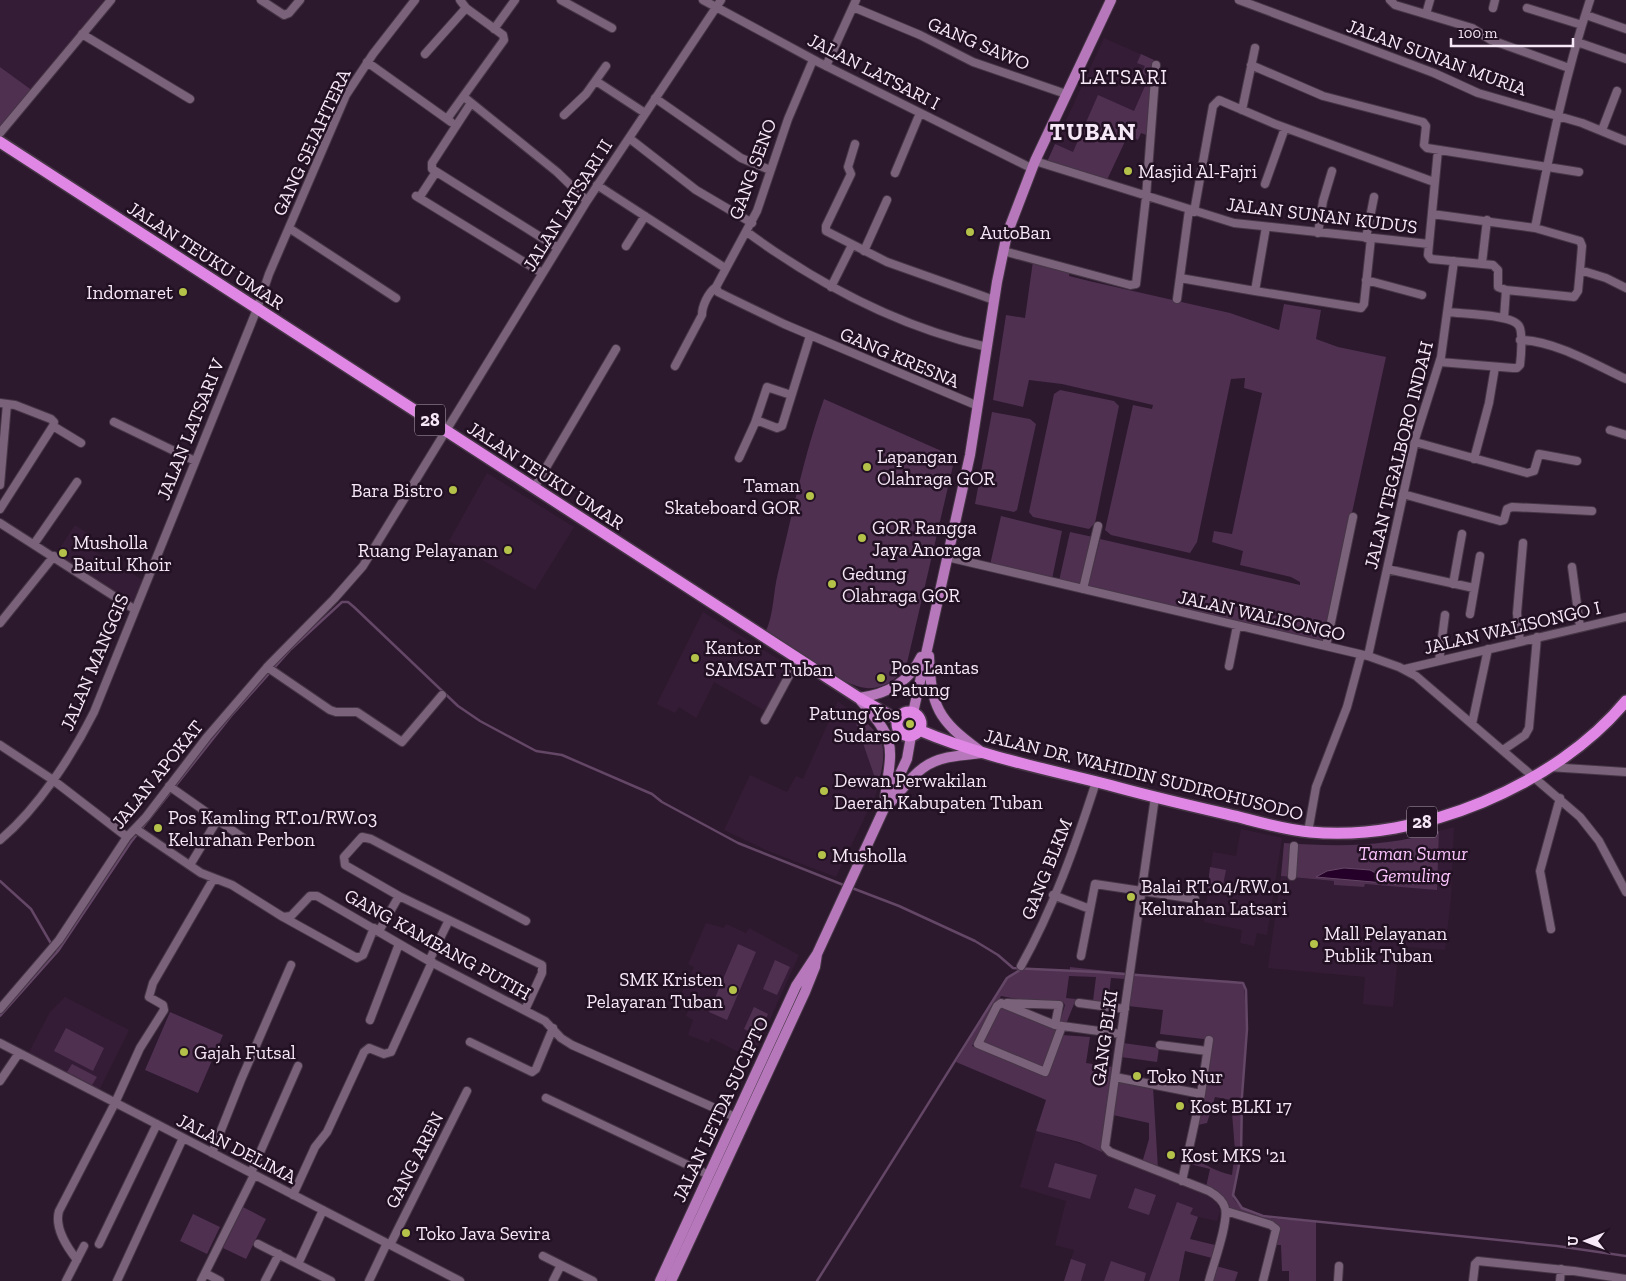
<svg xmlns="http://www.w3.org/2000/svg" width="1626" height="1281" font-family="'Zilla Slab',serif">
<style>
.built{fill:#351c36}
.green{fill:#4f3051}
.water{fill:#250028;stroke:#644666}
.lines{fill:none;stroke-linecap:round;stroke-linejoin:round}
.stream{stroke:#644666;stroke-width:2.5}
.minor-casing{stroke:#463646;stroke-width:10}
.major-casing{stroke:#463646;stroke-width:12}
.highway-casing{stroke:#463646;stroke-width:14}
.minor{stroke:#7a627b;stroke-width:8}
.major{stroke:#b778bb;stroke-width:10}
.highway{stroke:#e087e5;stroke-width:11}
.poi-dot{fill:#b4c24a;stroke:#221023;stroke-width:2}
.labels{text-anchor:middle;stroke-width:5;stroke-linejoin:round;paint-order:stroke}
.shield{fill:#221023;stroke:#b6a7b7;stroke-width:1}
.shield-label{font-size:18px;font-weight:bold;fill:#f6e8f6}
.street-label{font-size:19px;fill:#f6e8f6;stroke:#221023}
.poi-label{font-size:19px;fill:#f6e8f6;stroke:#221023;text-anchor:start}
.park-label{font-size:19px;font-style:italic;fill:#fdc6ff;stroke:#221023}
.quarter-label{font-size:21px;letter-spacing:1px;fill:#f6e8f6;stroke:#221023}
.district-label{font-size:24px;font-weight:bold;letter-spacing:1px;fill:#f6e8f6;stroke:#221023}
</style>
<rect width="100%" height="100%" fill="#2c192d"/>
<path class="built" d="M0,0H104L33,91L0,67Z
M1104,38L1154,60L1150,119L1138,113L1106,182L1047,162Z
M487,473L574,527L535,590L449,541Z
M75,525L90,535L84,545L143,580L133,604L56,554Z
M703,612L791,667L767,712L714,682L696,718L679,707L675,713L657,704Z
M838,701L874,730L883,743L884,752L876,794L836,877L768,851L724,830L750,775L787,792L796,776L803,779Z
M1454,827L1451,898L1445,950L1399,946L1393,1007L1363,1004L1365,977L1268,968L1281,876L1334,881V885L1364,887V884L1436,889L1439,831Z
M1241,829L1282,838L1267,935L1257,933L1254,946L1240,943L1242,930L1204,922L1213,852L1236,856Z
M706,923L724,928L726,924L746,933L749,928L799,955L752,1059L711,1038L709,1043L688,1035L693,1020L686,1016L692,1002L680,996L694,967L688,964Z
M65,997L129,1030L99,1090L28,1054L50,1012Z
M1036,1131L1092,1147L1113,1157L1214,1197L1220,1211L1217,1221L1198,1217L1185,1251L1179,1281H1064L1074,1250L1055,1245L1066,1201L1020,1187Z"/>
<path class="green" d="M1141,54L1154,60L1149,136L1141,133L1138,140L1128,135L1106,182L1047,162L1055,144L1073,152L1098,95L1134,111L1149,77L1142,73L1145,66L1137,63Z
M0,67L33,91L0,128Z
M1033,261L1070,271L1069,276L1089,281L1230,313L1279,330L1284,304L1321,310L1316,339L1338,347L1386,357L1324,641L1088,587L1100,539L1300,585V582L1291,577L1240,565L1243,551L1212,542L1214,531L1232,534L1262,393L1244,388L1245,378L1231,379L1197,542L1190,553L1111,535L1105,530L1133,405L1152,409L1153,405L1062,384L1029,380L1023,407L993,400L1006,315L1025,318Z
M1060,390L1114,401L1119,406L1095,523L1089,529L1033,517L1029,512L1054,394Z
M824,399L955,457L907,663C901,678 882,690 866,688C843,686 788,647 765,633C774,615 773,592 778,573C792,515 804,455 824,399Z
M992,412L1030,419L1036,424L1017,510L1014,512L975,504Z
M1001,516L1062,531L1052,579L990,565Z
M1070,532L1093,537L1082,586L1059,581Z
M855,714C884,735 888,747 879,781L874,775L855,720Z
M1439,831L1437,890L1365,884L1364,887L1334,885V881L1281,876L1284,843C1338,847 1387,847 1439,831Z
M1210,867L1226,870L1221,895L1207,893Z
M738,944L756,952L727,1020L709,1012Z
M775,960L790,967L777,995L763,989Z
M1070,967L1126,973L1125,979L1111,978L1108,1002L1093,1001L1096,977L1069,976L1066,998L1076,999L1066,1024L1060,1021L1065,1005L1063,1002L1022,1000L1001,996L972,1046L1046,1077L1062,1035L1090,1037L1086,1063L1113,1067L1102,1152L1079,1142L1036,1131L1046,1100L956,1062L1009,975L1026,969L1070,971Z
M1133,975L1235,981L1244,985L1247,1029L1242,1096L1241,1155L1233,1198C1248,1223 1291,1219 1316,1220V1281H1289V1271H1282L1281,1245H1276L1279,1230L1229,1209L1221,1195L1206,1187L1210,1169L1190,1164L1191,1159C1206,1163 1215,1172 1232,1175L1235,1151L1231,1100L1215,1097L1207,1123L1198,1125L1212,1040L1160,1034L1163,1010L1128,1006Z
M1001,1006L1057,1030L1043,1069L981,1043Z
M754,1007L768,1014L758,1035L744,1029Z
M170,1012L223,1035L198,1093L145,1070Z
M66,1028L104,1048L93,1071L54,1051Z
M1123,1043L1159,1048L1157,1062L1121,1057Z
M72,1064L97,1077L92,1085L67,1072Z
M1117,1080L1153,1087L1158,1169L1142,1163L1149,1139V1123L1113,1115Z
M1055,1163L1097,1175L1090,1199L1048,1187Z
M1135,1188L1156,1195L1149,1215L1128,1208Z
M1177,1202L1193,1208L1190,1214L1198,1217L1190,1239L1215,1245L1212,1258L1185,1251L1179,1281H1149Z
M243,1207L266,1219L246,1259L223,1248Z
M193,1214L220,1227L207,1254L180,1241Z
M1071,1259L1086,1264L1081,1281H1064Z
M1111,1261L1146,1273L1144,1281H1104Z
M1216,1266L1238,1272L1235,1281H1212Z"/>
<path class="water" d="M1344,868L1370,870L1396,884L1316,877L1327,871Z"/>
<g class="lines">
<path class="stream" d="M0,881L31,909L53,947L58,951
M852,888L899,906L975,941L998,955L1013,968L1098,972L1243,983L1246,990L1247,1029L1242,1096L1241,1155L1233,1195L1242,1208L1263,1216L1557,1246L1626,1256
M0,1016L58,951L131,842L231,716L291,649L342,602H348L354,607L458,706L480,721L536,751L562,755L652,794L662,802L738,843L846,886
M817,1281L1007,978L1020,970"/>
<g class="minor-casing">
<path id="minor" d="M261,0L284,15L289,13L300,0
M561,0L612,28
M703,0L818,62L1031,168
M1239,0L1434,73L1478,93L1582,123L1626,141
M1390,0L1395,5L1472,28L1491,40L1569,68
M853,7L920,35L973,62L1066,94
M1493,8L1495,0
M1527,8L1582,25
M1426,14L1430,0
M1586,15L1626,29
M494,29L515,0
M82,34L190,99
M1577,42L1626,59
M425,54L466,8
M367,62L451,122
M1251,65L1323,96L1423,122L1426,126L1424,145L1427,148L1579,172
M826,66L856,0
M596,81L645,113
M464,97L557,172L587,201
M655,98L741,158L770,170
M471,103L432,163V169L558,248
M1242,110L1255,48
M564,115L586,94L606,66
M447,119L504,40L503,35L466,8L460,0
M1602,130L1617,91
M0,133L111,0
M629,138L696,190L752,223
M855,144L848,167L851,174L826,226V231L887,262L994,300
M1035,161L1234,223L1429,244L1428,255L1431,259L1493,265L1498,270V287L1506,290L1504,318
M895,173L920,113
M1265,184L1285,128
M597,185L725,268
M416,196L542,273
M419,198L436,172
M1194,212L1213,106L1219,100L1275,124L1434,182
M1432,214L1535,228C1550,150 1565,75 1590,0
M289,228L396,298
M1535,228L1580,241L1582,246L1580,270L1606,278L1626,288
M747,232C819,285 900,327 987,347
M1318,233L1323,201L1332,171
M1366,238L1374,197
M1429,244L1438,150
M626,246L645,216
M864,251L887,200
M1003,251L1130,285L1136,284L1146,197L1156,65
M1482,263L1487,220
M1180,278L1255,291L1266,227
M1366,280L1422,295
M716,287L718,292L726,296L784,324L978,406
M831,287L852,245
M1506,290L1574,297L1578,291L1580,270
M1255,291L1361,308L1364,304L1371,238
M1177,299L1189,210
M1520,340C1553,340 1596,365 1626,379
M1440,362L1513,368H1517L1520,365C1521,357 1523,332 1519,326C1512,314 1462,314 1448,312
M675,366L702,315C702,306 708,293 716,287L757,211L788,119L813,60
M0,403L15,405L51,419L54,422L53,426
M756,420L777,428L782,426L810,336
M114,422L195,461
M53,426L81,443
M1610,430L1626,435
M1415,442L1527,473L1534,471L1539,454L1577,461
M739,458L755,423L767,387L791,395
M1474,459L1489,403L1495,367
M0,485L7,404
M534,488L616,349
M1403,494L1500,521L1504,520L1507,509L1512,507L1592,511
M0,509L53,426
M0,523L134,609
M34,544L77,482
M947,557L1368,656L1399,667L1416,676L1580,817L1599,841L1626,892
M1572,567L1580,627
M1387,569L1474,588
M1453,584L1462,534
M1083,589L1098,526
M1470,614L1480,556
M0,623L54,556
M1520,642L1517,613L1523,543
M1326,646L1353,517
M1368,656L1416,436L1441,357L1454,261
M1439,661L1445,615
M1229,666L1237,626
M267,667L330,710L336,712H357L402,742L442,695
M1405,669L1626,617
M765,720L798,659
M1472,724L1488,649
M0,745L53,780L127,837
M1503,750L1525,735L1529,728L1537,637
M1549,767L1626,772
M169,786L249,842
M1155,797L1105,1147L1110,1152L1209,1191C1216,1195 1223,1200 1225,1208C1229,1222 1213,1265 1209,1281
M136,829L201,873L232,885L283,917L291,916L310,896H317L429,961L545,1021L561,1038L572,1045L735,1117
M1308,832L1316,787L1347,707L1361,655
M0,840C38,808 72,756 94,712L257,309L269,274L346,95L373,54L415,0
M190,865L218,819
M1292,876L1294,846
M1053,895L1090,909
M399,896L449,920L429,961
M283,917L357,958L363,955L374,928
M449,920L542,965V973L525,1010
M1551,929L1540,871L1560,798
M379,931L399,896L345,865L344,857L362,837L371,839L526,921
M1081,956L1095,884L1195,899
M1021,966C1053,909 1076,844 1096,782
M1007,1003L1059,1005L1055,1025
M1079,1003L1125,1009
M0,1009L59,940L127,837L146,817L207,737L269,665L334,599L363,566L587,201L721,0
M370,1020L399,944
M1062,1026L1045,1072L978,1044L997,1006L1001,1003L1055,1025L1121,1034
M470,1042L532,1072L536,1069L553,1028
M0,1043L460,1281
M1160,1045L1207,1051
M1115,1077L1201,1094L1182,1181
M0,1081L19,1053
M1201,1094L1209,1040
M546,1098L709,1175
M212,1153L241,1080L291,965
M251,1173L298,1066
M293,1195L315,1147L327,1132L364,1052L369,1048L384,1054L391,1052L432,962
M1226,1211L1271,1225L1276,1229L1263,1281
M99,1244L157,1124
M258,1244L331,1281
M390,1245L467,1091
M543,1256L593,1281
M77,1260C67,1247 54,1228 59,1211L115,1103L140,1048L164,1010L163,1005L149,997L153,983L214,878
M298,1264L323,1210
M205,1273L220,1281
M66,1281L84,1246
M117,1281L183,1138
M201,1281L254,1175
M265,1281L279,1254
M369,1281L387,1243
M553,1281L561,1265
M1338,1281L1339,1266
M1473,1281L1475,1264L1478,1261L1574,1271L1626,1279
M1560,1281L1561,1269"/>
</g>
<g class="major-casing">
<path id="major" d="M929,656C931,707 938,720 979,750
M859,698C887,694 909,683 921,657
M861,701C899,742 891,748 885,799
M913,713L970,455L997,282L1007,234L1035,161L1111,0
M888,805C900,793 910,777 923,768C939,756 963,755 982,753
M660,1281L796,986L817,954L882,813L907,759L911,736
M671,1281L805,992L815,967L817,954"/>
</g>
<g class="highway-casing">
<path id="highway" d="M0,142L859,698L898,720
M897 724a12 12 0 1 1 24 0a12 12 0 1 1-24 0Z
M919,730C980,756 1046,769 1109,785C1152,797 1196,807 1239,817C1262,823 1286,830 1310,832C1418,843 1557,785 1626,701"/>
</g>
<use href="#minor" class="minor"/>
<use href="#major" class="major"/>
<use href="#highway" class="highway"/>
</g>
<g class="poi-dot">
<circle cx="1128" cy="171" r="5"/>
<circle cx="970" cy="232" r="5"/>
<circle cx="183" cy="292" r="5"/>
<circle cx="867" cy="467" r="5"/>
<circle cx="453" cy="490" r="5"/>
<circle cx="810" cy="496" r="5"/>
<circle cx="862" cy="538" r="5"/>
<circle cx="508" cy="550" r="5"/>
<circle cx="63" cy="553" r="5"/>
<circle cx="832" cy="584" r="5"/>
<circle cx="695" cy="658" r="5"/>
<circle cx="881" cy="678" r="5"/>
<circle cx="910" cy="724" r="5"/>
<circle cx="824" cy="791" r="5"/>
<circle cx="158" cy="828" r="5"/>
<circle cx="822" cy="855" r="5"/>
<circle cx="1131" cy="897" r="5"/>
<circle cx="1314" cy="944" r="5"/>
<circle cx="733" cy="990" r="5"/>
<circle cx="184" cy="1052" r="5"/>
<circle cx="1137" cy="1076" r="5"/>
<circle cx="1180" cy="1106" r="5"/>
<circle cx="1171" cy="1155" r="5"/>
<circle cx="406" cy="1233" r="5"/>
</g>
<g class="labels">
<g class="shield">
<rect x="415" y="404.5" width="30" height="31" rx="4"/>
<rect x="1407" y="806.5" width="30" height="31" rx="4"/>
</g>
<g class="shield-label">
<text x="430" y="426">28</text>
<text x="1422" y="828">28</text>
</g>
<g class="street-label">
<text transform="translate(979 43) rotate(23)" y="7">GANG SAWO</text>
<text transform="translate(1437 57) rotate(20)" y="7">JALAN SUNAN MURIA</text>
<text transform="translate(874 71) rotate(27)" y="7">JALAN LATSARI I</text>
<text transform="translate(311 142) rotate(-65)" y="7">GANG SEJAHTERA</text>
<text transform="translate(752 169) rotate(-70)" y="7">GANG SENO</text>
<text transform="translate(567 205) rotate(-58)" y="7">JALAN LATSARI II</text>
<text transform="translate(1322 215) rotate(7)" y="7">JALAN SUNAN KUDUS</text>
<text transform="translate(206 255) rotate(33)" y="7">JALAN TEUKU UMAR</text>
<text transform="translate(900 357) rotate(23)" y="7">GANG KRESNA</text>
<text transform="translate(190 429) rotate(-68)" y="7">JALAN LATSARI V</text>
<text transform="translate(1398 455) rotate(-76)" y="7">JALAN TEGALBORO INDAH</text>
<text transform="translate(546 475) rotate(33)" y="7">JALAN TEUKU UMAR</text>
<text transform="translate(1262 615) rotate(13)" y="7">JALAN WALISONGO</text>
<text transform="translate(1512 627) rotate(-13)" y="7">JALAN WALISONGO I</text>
<text transform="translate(94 662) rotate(-67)" y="7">JALAN MANGGIS</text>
<text transform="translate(157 774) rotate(-51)" y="7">JALAN APOKAT</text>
<text transform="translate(1144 774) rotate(14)" y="7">JALAN DR. WAHIDIN SUDIROHUSODO</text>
<text transform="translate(1046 869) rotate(-68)" y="7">GANG BLKM</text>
<text transform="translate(438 944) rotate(29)" y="7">GANG KAMBANG PUTIH</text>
<text transform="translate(1104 1038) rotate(-82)" y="7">GANG BLKI</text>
<text transform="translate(720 1109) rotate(-65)" y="7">JALAN LETDA SUCIPTO</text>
<text transform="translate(237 1148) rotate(27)" y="7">JALAN DELIMA</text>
<text transform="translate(414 1160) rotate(-63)" y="7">GANG AREN</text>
</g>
<g class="poi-label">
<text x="1138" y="178">Masjid Al-Fajri</text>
<text x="980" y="239">AutoBan</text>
<text x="173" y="299" text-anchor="end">Indomaret</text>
<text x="877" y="463">Lapangan<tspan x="877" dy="22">Olahraga GOR</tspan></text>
<text x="800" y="492" text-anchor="end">Taman<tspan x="800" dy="22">Skateboard GOR</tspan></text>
<text x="443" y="497" text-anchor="end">Bara Bistro</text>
<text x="872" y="534">GOR Rangga<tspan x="872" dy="22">Jaya Anoraga</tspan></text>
<text x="73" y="549">Musholla<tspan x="73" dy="22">Baitul Khoir</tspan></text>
<text x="498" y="557" text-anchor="end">Ruang Pelayanan</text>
<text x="842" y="580">Gedung<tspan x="842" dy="22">Olahraga GOR</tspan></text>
<text x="705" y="654">Kantor<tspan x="705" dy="22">SAMSAT Tuban</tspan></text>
<text x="891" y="674">Pos Lantas<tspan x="891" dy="22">Patung</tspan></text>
<text x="900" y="720" text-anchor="end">Patung Yos<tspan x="900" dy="22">Sudarso</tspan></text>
<text x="834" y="787">Dewan Perwakilan<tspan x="834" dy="22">Daerah Kabupaten Tuban</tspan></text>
<text x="168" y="824">Pos Kamling RT.01/RW.03<tspan x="168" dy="22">Kelurahan Perbon</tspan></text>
<text x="832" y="862">Musholla</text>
<text x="1141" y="893">Balai RT.04/RW.01<tspan x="1141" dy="22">Kelurahan Latsari</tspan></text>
<text x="1324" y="940">Mall Pelayanan<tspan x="1324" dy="22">Publik Tuban</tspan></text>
<text x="723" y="986" text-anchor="end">SMK Kristen<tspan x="723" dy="22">Pelayaran Tuban</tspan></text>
<text x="194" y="1059">Gajah Futsal</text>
<text x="1147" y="1083">Toko Nur</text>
<text x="1190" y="1113">Kost BLKI 17</text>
<text x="1181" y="1162">Kost MKS '21</text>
<text x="416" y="1240">Toko Java Sevira</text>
</g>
<g class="park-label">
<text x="1413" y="860">Taman Sumur<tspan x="1413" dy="22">Gemuling</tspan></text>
</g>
<g class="quarter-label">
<text x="1124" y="84">LATSARI</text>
</g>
<g class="district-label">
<text x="1093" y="140">TUBAN</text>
</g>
</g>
<g transform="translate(1586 1241) rotate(270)" stroke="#221023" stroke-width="4" paint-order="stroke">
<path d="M0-4L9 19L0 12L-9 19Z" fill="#f6e8f6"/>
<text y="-8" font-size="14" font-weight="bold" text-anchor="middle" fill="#f6e8f6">U</text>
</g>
<path d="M1451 38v8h122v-8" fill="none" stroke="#f6e8f6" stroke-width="2.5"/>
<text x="1458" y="38" font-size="15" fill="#f6e8f6" stroke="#221023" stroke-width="4" paint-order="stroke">100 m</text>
</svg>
